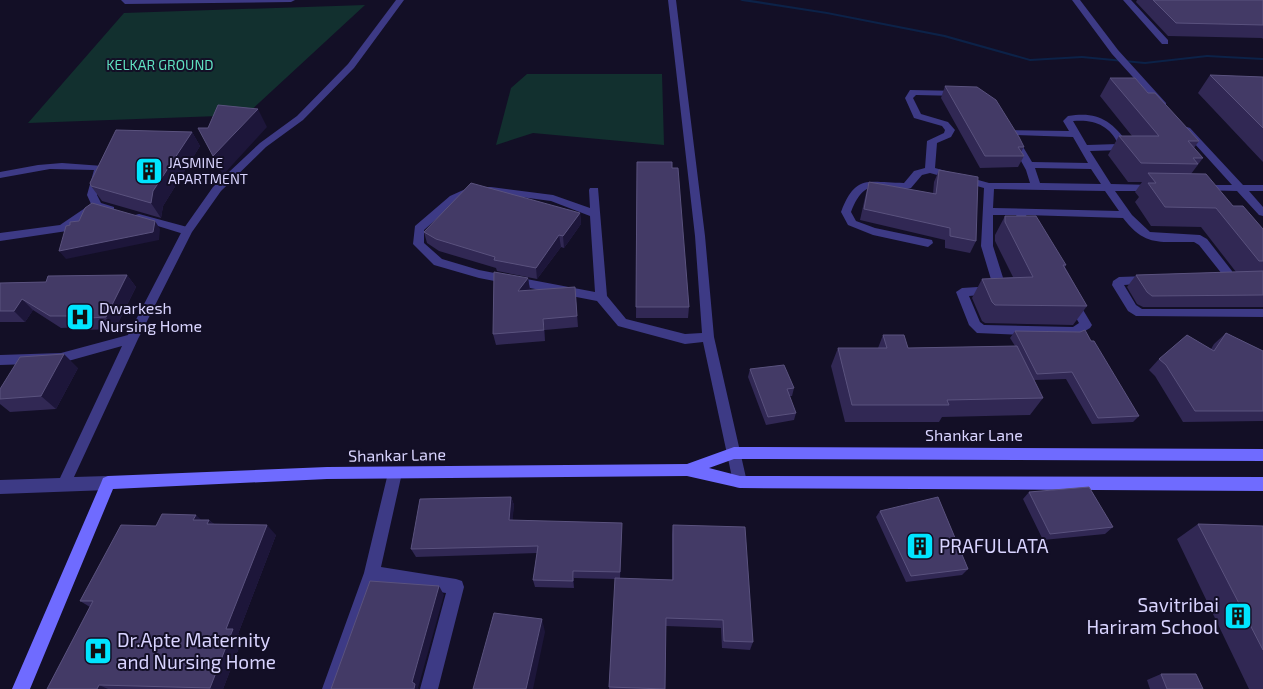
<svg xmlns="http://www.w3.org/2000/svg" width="1263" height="689" font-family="'Exo 2',sans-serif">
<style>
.green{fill:#12302f}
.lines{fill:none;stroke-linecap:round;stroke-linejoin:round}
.stream{fill:#0c2248;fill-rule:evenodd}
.lane{fill:#3d3a85;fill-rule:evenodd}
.street{fill:#3d3a85;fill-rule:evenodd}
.secondary{fill:#6f6bff;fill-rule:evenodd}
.wall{fill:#312854}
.shaded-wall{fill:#1d163a}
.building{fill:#433a66;stroke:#5a527e}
.labels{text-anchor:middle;stroke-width:4;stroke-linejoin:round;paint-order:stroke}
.far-park-label{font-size:14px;fill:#5fe0c0;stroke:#130f26}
.far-poi-label{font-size:14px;fill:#d9d4ff;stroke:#130f26;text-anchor:start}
.poi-label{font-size:16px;fill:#d9d4ff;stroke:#130f26;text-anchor:start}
.street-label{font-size:16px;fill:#d9d4ff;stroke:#130f26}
.near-poi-label{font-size:19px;fill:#d9d4ff;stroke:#130f26;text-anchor:start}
</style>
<rect width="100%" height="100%" fill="#130f26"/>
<path class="green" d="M365,5L246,115L28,123L124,13Z
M527,74H662L664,145L533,133L496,145L511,88Z"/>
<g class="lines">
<path class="stream" d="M740,0H751L827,12L945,35L1030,59L1082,56L1145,62L1207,55L1263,58V60L1207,57L1145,64L1082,58L1030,61L944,37L827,14L742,1Z"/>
<path class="lane" d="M62,163L103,166L105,168L97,195L101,203L114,207V211L110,212L98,209L67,231L0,241V233L60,225L91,204L87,195L94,170L50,169L0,178V172L38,165Z
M139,214L191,228L192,231L187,235L135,219V215Z
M395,467L400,468L402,473L381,567L456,579L462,581L464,587L438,689H420L446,593L377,582L340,689H322L364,573L388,473L390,468Z"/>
<path class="street" d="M121,0H295L291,2L125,4Z
M396,0H404L354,68L303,120L266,147L221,191L192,232L138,339L74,477L108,476L113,478L115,483L113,488L108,490L0,494V480L60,478L122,346L61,363L0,365V355L61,353L128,335L182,231L213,187L260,143L297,116L348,64Z
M668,0H676L705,236L714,337L747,482L745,487L740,488L735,487L733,482L703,342L685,344L618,326L597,301L479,278L434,265L413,244L415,226L450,196L470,187H491L553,195L590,208L589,190L590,188H598L607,296L626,319L685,334L702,333L695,236ZM472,193H491L551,201L590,216L595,292L479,270L442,259L424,243V230L458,200Z
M1072,0H1080L1118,50L1166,103V107H1160L1112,54Z
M1123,0H1131L1168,40V44H1162Z
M910,90L962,91V95L959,96L916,95L913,98L921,114L948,122L955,130L951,137L937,143L935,168L989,183H1030L1026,170L1008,137L1010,135L1005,132L1007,130L1069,131L1063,121L1068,116C1097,111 1111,120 1128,143L1125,149L1122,150L1090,151L1111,184L1154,185L1159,188L1154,191H1115L1132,215L1150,232L1200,235L1207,239L1232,271L1234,278L1228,282L1213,281L1211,278L1213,275L1222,274L1199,245L1194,242C1161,241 1146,248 1123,218L1026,215L1035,230L1030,234L1026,233L1016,215H993V246L1005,284L1002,293L969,296L980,322L984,325L1073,327L1079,323L1066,301L1072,297L1076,298L1092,325L1090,328L1075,337L977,333L969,325L956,292L962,288L993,286L981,246L984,188L930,173L922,175L911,188C880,195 867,171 851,212L856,221L875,228L932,240L933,243L928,247L873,235L848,225L841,212C856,173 868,183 904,183L914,171L925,168L927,141L944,133L945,130L942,126L914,118L905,98ZM1073,121C1093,119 1110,125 1118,144L1087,145ZM1016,135L1073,137L1088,163L1032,162ZM1035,168L1091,169L1101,184L1040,183ZM994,189L1105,191L1119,211L993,208Z
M1187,127L1190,128L1243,185H1263V191H1249L1263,207V216L1259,215L1237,191L1198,190V186L1202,185H1232L1184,132L1182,130Z
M1147,276L1151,277L1153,280L1151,283L1124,285L1136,305L1142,309H1263V317L1136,316L1128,311L1112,285L1113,281L1119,277Z"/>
<path class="secondary" d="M734,447L1263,449V461L734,459L709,468L740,476L1263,477V491L740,488L687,476L327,479L113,489L30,689H12L101,483L103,478L108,476L327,467L687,464Z"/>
</g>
<path class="wall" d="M1137,0H1263V39L1262,38L1168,36L1136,2Z
M1210,75L1263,77V162L1198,93Z
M1110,78L1148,93L1199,141L1194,148L1203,158L1191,174L1263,229V307H1143L1137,304L1127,287L1136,275L1236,272L1201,227L1151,226L1135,202L1139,197L1135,192L1142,182H1128L1108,155L1119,136H1132L1100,96Z
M945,86L1024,147L1021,152L1024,156L1018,167L980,168L941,98Z
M192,132L200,146L163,206L161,218L102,201L91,186Z
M637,162L672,168L689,307L688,318H636Z
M939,170L976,241L970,253L945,248V240L860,220L866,193L869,182L933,194L934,182Z
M580,213L581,224L564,248L561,247L537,279L497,271L496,268L439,251L427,243L424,232Z
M1005,216L1066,265L1065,267L1087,306L1073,325L985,323L982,321L972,298L982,279L1013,277L995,241V235Z
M127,275L136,287L115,329L83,330L81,327L61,328L33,310L25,322H0V283L46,282Z
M528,278L530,290L529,291L575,287L578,327L545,330V341L496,345L493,334Z
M1015,331L1091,341L1139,416L1133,422L1092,424L1066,379L1034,380L1043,398L1030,415L942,417L939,422H845L831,366L838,348H878L883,335L908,348L1015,346L1010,338Z
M1226,333L1263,351V421L1183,422L1155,376L1149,370L1159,359L1211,349L1214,344Z
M78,368L56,409L10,412L0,404V389Z
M750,369L794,388L792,396H789L796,413L794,420L766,425L748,377Z
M1029,492L1113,527L1105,534L1043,540L1023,499Z
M511,497L514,505L512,520L622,530L620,578L672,580V534L673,525L753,642L750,650L722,648L721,628L666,626L665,689H609L615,579L574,578V588L535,587L533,580L537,553L416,557L411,549Z
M880,511L968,569L962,575L906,582L876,517Z
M201,520H209L214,524L276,535L238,634L243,637L223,689H47L90,607L80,601L156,526Z
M1198,524L1263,526V689H1249L1177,539Z
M1161,674L1203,689H1150L1147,680Z"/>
<path class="shaded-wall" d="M258,109L267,127L223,175L213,156Z
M192,132L200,146L163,206L161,218L151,203L153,191Z
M580,213L581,224L564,248L563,236Z
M155,221L160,229L159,240L66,259L59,251Z
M559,235L561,247L537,279L536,268Z
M127,275L136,287L115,329L106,317Z
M528,278L530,290L520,303L518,291Z
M22,299L33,310L25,322L14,311Z
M543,319L545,330V341Z
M64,354L78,368L56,409L41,396Z
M511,497L514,505L512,528L509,520Z
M196,515L206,524L193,520Z
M209,520L219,529L207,524Z
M622,523V530L620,579V572Z
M267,525L276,535L238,634L243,637L223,689H212L210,688L226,629Z
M573,571L574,578V588L573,581Z
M439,586L444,595L418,688L419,689H414L412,682Z
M542,619L545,632L533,689H526Z
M99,685L108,689H97Z"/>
<path class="building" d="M1153,0H1263V25L1176,23Z
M1210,75L1263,77V128Z
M1110,78H1135L1148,93H1155L1199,141H1188L1203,158H1193L1198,164L1141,163L1119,136H1159Z
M945,86L977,87L996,100L1019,137L1024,147H1018L1024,156H985Z
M218,105L258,109L213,156L198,128H208Z
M116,130L192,132L153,191L151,203L91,186L90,183Z
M637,162H672V168H678L689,307H636Z
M939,170L978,177L976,241L950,236V228L864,209L869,182L936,194Z
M1148,173L1206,174L1233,206H1243L1263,229V261H1259L1216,208L1165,207L1148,183H1156Z
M471,183L580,213L563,236L559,235L536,268L494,260L495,257L436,239L424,232Z
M92,203L155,221L153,232L59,251L66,226L70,225V222L79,221L85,208Z
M1005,216H1036L1066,265H1063L1087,306L995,305L992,302L982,279L1033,277L1005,222Z
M1263,271V295L1152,296L1147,292L1136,275Z
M494,272L528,278L518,291L575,287L577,316L543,319L544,330L493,334Z
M127,275L106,317L73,319L75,316H50L22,299L14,311H0V283L46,282L48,276Z
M1085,330L1091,341H1094L1139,416L1098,418L1072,372L1037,374L1015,331L1080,332Z
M1226,333L1263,351V411H1195L1166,365L1159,359L1187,335L1214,351Z
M883,335H904L908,348L1017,346L1043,398L947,400L949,405H852L838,348H887Z
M64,354L41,396L0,399V389L20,357Z
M784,365L794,388L787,389L796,413L768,417L750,369Z
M1089,487L1113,527L1050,534L1029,492Z
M511,497L509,520L622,523L620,572L573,571V581L533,580L538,546L411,549L420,499Z
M938,497L968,569L911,576L880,511Z
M162,514L196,515L193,520H209L207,524L267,525L226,629H233L210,688L99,685L97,689H47L93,601H80L121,525L156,526Z
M1198,524L1263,526V650Z
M673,525L745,527L753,642L724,641L723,620L666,618L665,689L609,687L615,578L673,580Z
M370,581L439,586L412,682L415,684L414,689H331Z
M494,613L542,619L526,689H473Z
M1161,674H1196L1203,689H1167Z"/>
<defs>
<g id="building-square" transform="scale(1.4375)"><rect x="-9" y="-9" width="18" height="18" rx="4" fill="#00e5ff" stroke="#130f26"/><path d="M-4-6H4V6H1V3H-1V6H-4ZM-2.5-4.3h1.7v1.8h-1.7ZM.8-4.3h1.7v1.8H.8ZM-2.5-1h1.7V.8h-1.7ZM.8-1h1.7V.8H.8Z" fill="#111"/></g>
<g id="hospital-square" transform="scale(1.4375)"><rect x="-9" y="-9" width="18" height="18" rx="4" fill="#00e5ff" stroke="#130f26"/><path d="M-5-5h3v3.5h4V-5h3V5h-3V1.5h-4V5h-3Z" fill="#111"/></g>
</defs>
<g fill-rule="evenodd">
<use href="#building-square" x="149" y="171"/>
<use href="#hospital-square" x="80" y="317"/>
<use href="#building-square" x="920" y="546"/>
<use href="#building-square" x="1238" y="616"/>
<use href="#hospital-square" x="98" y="651"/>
</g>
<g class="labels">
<g class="far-park-label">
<text x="160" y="70">KELKAR GROUND</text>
</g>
<g class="far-poi-label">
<text x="168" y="168">JASMINE<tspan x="168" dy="16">APARTMENT</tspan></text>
</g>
<g class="poi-label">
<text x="99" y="314">Dwarkesh<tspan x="99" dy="18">Nursing Home</tspan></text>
</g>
<g class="street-label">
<text x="974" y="441">Shankar Lane</text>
<text transform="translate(397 455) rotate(-1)" y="6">Shankar Lane</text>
</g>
<g class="near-poi-label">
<text x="939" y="553">PRAFULLATA</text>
<text x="1219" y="612" text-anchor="end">Savitribai<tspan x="1219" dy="22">Hariram School</tspan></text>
<text x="117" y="647">Dr.Apte Maternity<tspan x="117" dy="22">and Nursing Home</tspan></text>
</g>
</g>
</svg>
